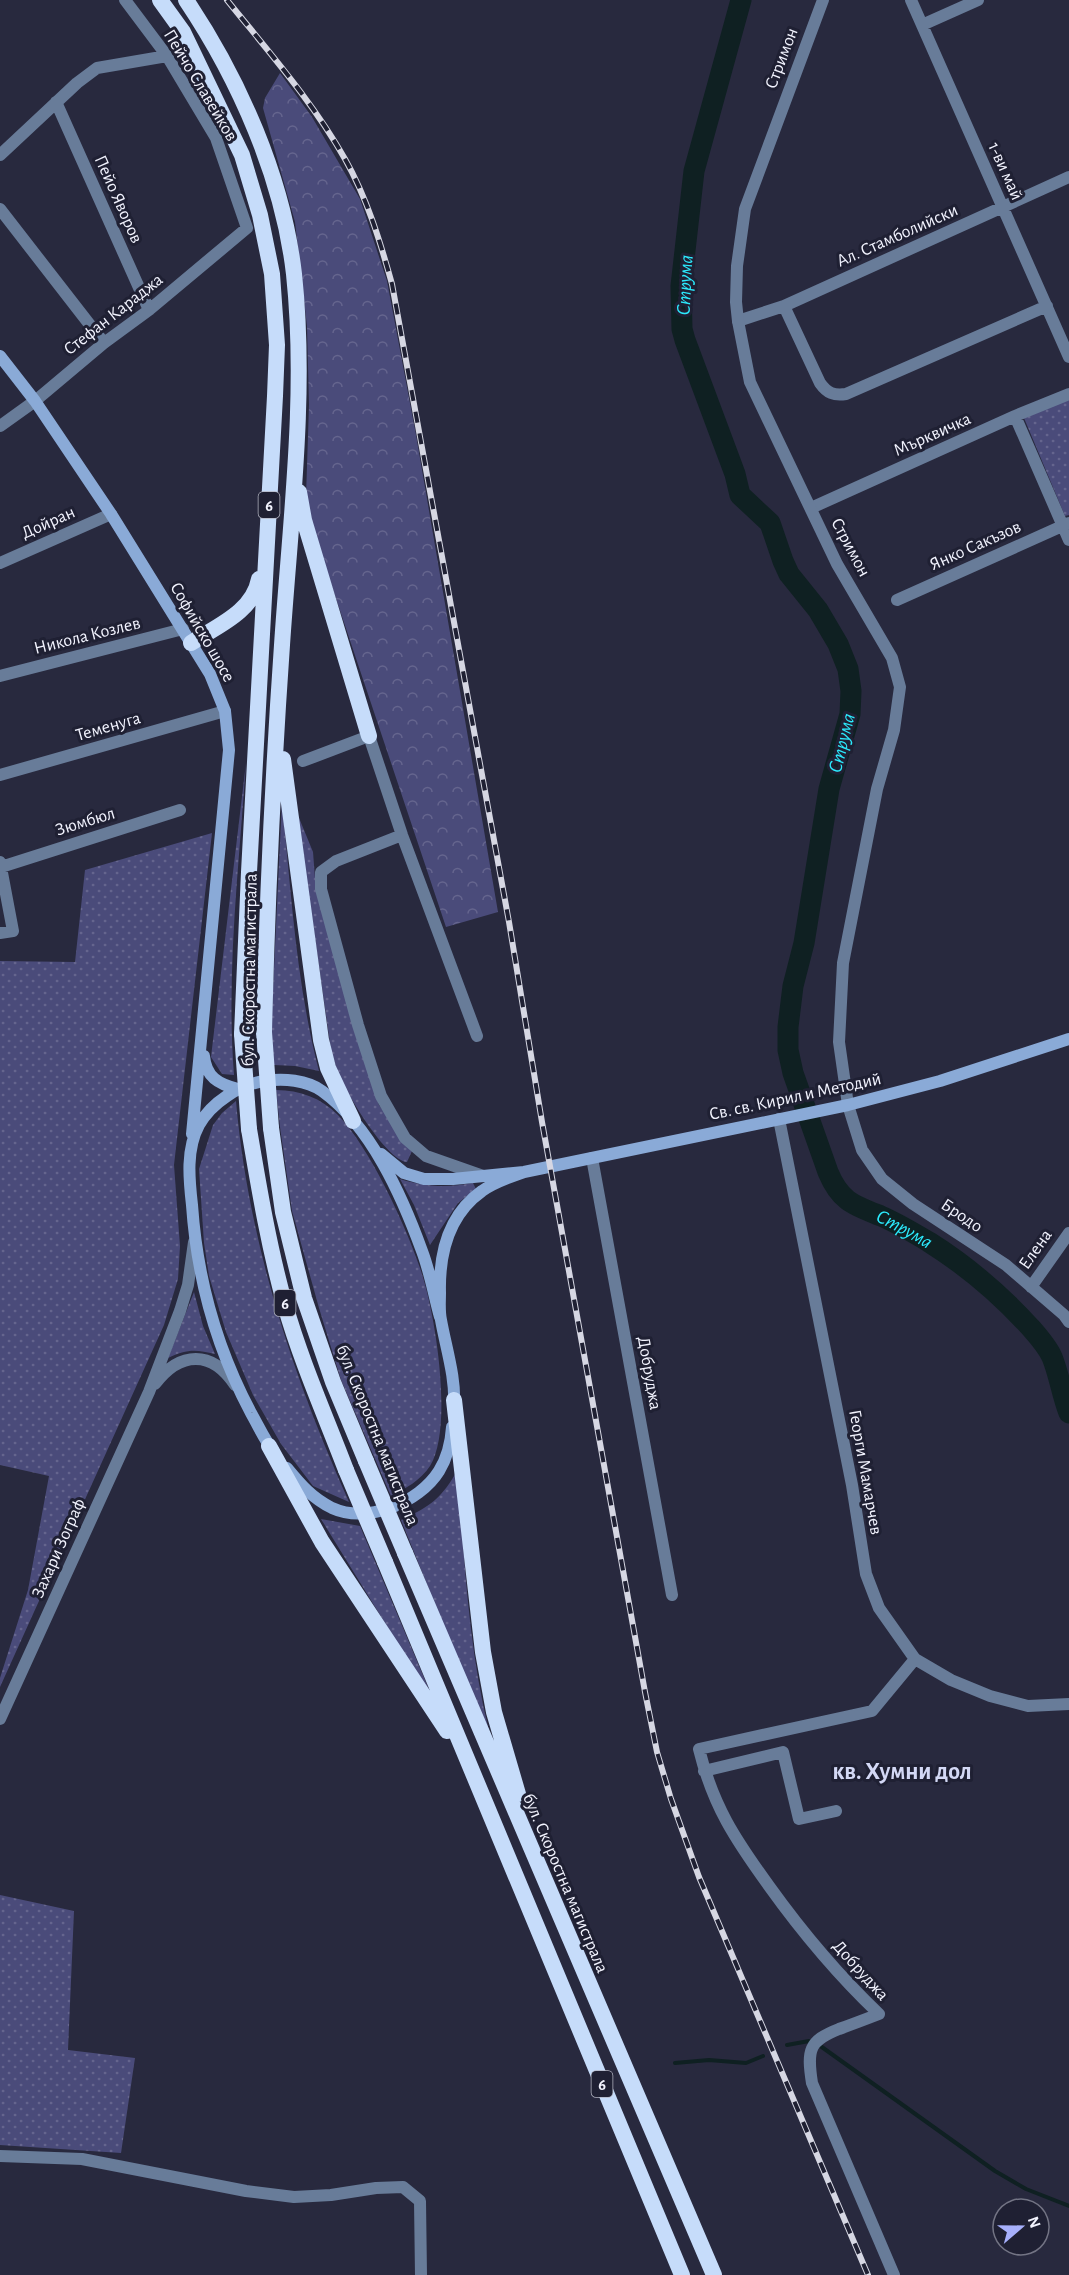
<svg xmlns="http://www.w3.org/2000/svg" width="1069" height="2275" font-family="'Alegreya Sans',sans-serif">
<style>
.green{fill:url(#green-dots)}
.forest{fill:url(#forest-crowns)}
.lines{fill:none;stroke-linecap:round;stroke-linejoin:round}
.stream{stroke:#0f2022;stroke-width:4}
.river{stroke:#0f2022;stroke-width:21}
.minor{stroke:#687c99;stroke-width:12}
.tertiary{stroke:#687c99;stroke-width:12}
.secondary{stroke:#8aaad7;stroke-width:12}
.trunk{stroke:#c6dcfa;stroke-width:16}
.rail-casing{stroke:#d6d7e3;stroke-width:6}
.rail{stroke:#1f2033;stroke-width:4;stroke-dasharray:11;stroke-linecap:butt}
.trunk-bridge{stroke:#c6dcfa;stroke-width:16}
.labels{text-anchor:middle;stroke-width:6;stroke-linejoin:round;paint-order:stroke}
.shield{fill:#1f2033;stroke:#b3b4c1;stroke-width:1.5}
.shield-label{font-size:16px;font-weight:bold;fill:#f2f3fe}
.street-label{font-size:18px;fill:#f2f3fe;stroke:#1f2033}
.water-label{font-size:20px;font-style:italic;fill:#2ceafd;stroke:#1f2033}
.district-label{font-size:24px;font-weight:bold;fill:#d3d8f5;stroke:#1f2033}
</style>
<defs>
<pattern id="green-dots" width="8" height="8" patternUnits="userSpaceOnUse" patternTransform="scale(1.5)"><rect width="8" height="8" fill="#4a4b7a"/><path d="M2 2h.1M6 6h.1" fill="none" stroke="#65658e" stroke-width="1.8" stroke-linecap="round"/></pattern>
<pattern id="forest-crowns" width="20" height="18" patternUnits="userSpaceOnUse" patternTransform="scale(1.5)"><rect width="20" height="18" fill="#4a4b7a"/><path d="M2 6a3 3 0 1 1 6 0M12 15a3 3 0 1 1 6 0" fill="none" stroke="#65658e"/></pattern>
</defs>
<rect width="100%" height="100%" fill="#28293e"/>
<path class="green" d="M1069,399V515L1065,516L1024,418Z
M246,763C239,867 226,972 234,1075L222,1074L211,1057Z
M282,801C291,890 296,983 319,1071L295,1066L274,1065L271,1031Z
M297,813L313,852L315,878L362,1053L379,1105L412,1151L407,1162C386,1160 346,1093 338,1072C335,1065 333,1057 331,1050Z
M212,833L174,1165L180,1246L178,1279L164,1325L0,1687V1678L28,1590L49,1476L0,1465V961L75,962L85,870Z
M276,1090C300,1090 321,1098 338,1115C370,1148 405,1224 420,1268C435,1310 454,1427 430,1466C421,1480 405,1489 391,1496L341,1380L319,1308L292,1211L280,1127Z
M236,1101C248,1240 292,1375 349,1502L313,1486L281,1444L253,1395L226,1332L209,1276L204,1243L199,1169L213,1125L222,1113Z
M400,1179C425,1187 447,1188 473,1183L476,1189L458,1203L430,1245L414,1205Z
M194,1292L203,1326L215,1354C196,1349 186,1349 168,1358Z
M458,1469C464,1557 468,1645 489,1731L487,1733L401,1520C430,1507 443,1497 458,1469Z
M321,1519L360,1526L436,1706Z
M0,1895L74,1911L68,2050L135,2058L121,2153L0,2145Z"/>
<path class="forest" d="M280,73L312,117L360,199L387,281L416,435L498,912L446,927L312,527L306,497L309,405L307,326L295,222L263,108L265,98Z"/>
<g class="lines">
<path class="stream" d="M787,2045L809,2041L819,2045L995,2171L1026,2189L1069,2206
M675,2063L709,2060L746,2063L763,2056"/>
<path class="river" id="s1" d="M741,0L694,171L681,286L682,329L685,340L735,474L740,495L770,523L783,561L789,574L818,610L838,644L848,669L851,691L850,714L829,789L804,943L793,986L788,1027V1050L793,1073L828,1172C840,1201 853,1205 881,1216C897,1223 914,1233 929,1242C967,1266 1000,1294 1030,1327C1038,1336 1047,1346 1052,1357C1059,1374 1062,1395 1069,1413"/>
<path class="minor" d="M911,0L1069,357
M922,25L978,0
M56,102L149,310
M0,155L77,83L97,68L167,56
M0,209L104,343
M784,306L820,383C827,393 834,396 846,394L1047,306
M738,321L784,306L1069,177
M1015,416L1069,540
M0,426L35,401L104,343L149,310L247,228L216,138L167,56L125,0
M811,508L1015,416L1069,394
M0,563L111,514
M897,600L1069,523
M0,676L183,629
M303,761L369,736L402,835L477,1036
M0,775L225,711
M402,835L336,861L321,872V889L358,1025L381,1096L405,1138L426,1156L483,1176
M0,862L13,931L0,933
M1,867L180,810
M848,1105L862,1150L882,1179L913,1204L1006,1265L1064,1315L1069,1322
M779,1119L852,1485L866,1574L879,1608L915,1659L951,1680L990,1696L1028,1706L1069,1704
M592,1158L672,1595
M1031,1287L1069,1233
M155,1384C180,1351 212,1350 235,1385
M0,1719L149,1392L180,1311L188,1285L194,1242
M704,1771L783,1752L799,1819L836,1811
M0,2156L82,2159L246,2191L294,2197L331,2195L376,2188L403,2187L420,2201L421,2275
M894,2275L812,2083C807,2051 808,2041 839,2029C853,2024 866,2019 879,2014C838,1975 802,1932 769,1886C735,1839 713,1806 699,1749L872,1711L915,1659"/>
<path class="tertiary" d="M823,0L745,209L737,266L736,302L738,321L750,382L837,564L892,658L900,687L894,730L877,789L843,963L839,1042L848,1105"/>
<path class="secondary" d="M0,356L35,401L111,514L210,674L225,711L229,750L192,1134
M204,1056C206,1077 218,1084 238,1089
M381,1154L404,1173L424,1179H453L524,1172L848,1105L940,1081L1069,1039
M454,1407C456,1378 446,1348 441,1320C439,1311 440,1302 440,1293C439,1253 448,1215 482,1191C494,1182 510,1177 524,1172
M274,1452C265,1441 259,1427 251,1413C217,1349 197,1278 192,1205C189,1179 186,1149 199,1125C211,1103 240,1084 265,1081C283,1078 307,1080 322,1091C371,1126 402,1196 422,1251C430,1272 434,1295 440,1317
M287,1468C301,1485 312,1498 332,1508C367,1524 419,1503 439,1471C447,1458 451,1443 452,1427"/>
<path class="trunk" d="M160,0L183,32L242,155L260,215L272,274L277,345L275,396L249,872L242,1034
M186,0C239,79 283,178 294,274C307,395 290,524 282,645C273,774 267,903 264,1032
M299,492L304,520L369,736
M191,643C217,626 253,612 259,579
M283,759L321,1040L328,1068L353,1121
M271,1128L283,1212L304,1298L333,1382L366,1461
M249,1129C259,1188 269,1248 285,1305C301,1361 325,1415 346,1470
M454,1400L483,1652L494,1712L518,1794
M269,1446L322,1542L447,1731
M405,1553L714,2275
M385,1562L682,2275"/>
<g class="rail-casing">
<path id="rail" d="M227,0C268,51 313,102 345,159C367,198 380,241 392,284L509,922L542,1122L645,1692L657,1752L671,1799L699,1877L868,2275"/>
</g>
<use href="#rail" class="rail"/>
<path class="trunk-bridge" d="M264,1032L271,1128
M242,1034L249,1129
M366,1461L405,1553
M346,1470L385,1562"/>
</g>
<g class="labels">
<g class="shield">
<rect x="258.5" y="492" width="21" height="26" rx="4.5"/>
<rect x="274.5" y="1290" width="21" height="26" rx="4.5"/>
<rect x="591.5" y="2071" width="21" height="26" rx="4.5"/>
</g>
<g class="shield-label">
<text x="269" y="511">6</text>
<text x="285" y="1309">6</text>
<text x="602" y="2090">6</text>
</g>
<g class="street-label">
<text transform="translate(781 58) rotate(-69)" y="6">Стримон</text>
<text transform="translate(201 85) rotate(59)" y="6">Пейчо Славейков</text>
<text transform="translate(1006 171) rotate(66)" y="6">1-ви май</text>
<text transform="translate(119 199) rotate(66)" y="6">Пейо Яворов</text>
<text transform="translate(897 235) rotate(-24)" y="6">Ал. Стамболийски</text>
<text transform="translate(113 314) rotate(-38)" y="6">Стефан Караджа</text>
<text transform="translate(932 434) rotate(-24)" y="6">Мърквичка</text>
<text transform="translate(48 522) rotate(-24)" y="6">Дойран</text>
<text transform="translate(975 545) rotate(-24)" y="6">Янко Сакъзов</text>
<text transform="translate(851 547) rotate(62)" y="6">Стримон</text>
<text transform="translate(203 632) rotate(60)" y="6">Софийско шосе</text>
<text transform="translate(87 635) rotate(-14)" y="6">Никола Козлев</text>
<text transform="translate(108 726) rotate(-16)" y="6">Теменуга</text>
<text transform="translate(85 821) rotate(-17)" y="6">Зюмбюл</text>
<text transform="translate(249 970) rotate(-89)" y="6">бул. Скоростна магистрала</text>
<text transform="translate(795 1096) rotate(-12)" y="6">Св. св. Кирил и Методий</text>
<text transform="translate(962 1215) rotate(34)" y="6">Бродо</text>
<text transform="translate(1035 1249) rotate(-55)" y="6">Елена</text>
<text transform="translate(650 1373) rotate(80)" y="6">Добруджа</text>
<text transform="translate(378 1435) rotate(68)" y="6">бул. Скоростна магистрала</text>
<text transform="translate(866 1472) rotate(80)" y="6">Георги Мамарчев</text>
<text transform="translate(58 1548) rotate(-66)" y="6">Захари Зограф</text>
<text transform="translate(566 1883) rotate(67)" y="6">бул. Скоростна магистрала</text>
<text transform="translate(861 1970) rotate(48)" y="6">Добруджа</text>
</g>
<g class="water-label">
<text transform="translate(684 285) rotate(-87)" y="7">Струма</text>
<text transform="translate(841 743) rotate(-76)" y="7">Струма</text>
<text dy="7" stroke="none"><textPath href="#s1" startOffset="1335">Струма</textPath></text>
</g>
<g class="district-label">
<text x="902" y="1779">кв. Хумни дол</text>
</g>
</g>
<g transform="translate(1021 2227) rotate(70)"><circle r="28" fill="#1f2033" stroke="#737484" stroke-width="1.5"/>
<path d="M0-4.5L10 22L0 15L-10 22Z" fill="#a7b0fc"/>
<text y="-9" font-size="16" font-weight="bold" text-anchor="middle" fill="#f2f3fe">N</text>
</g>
</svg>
